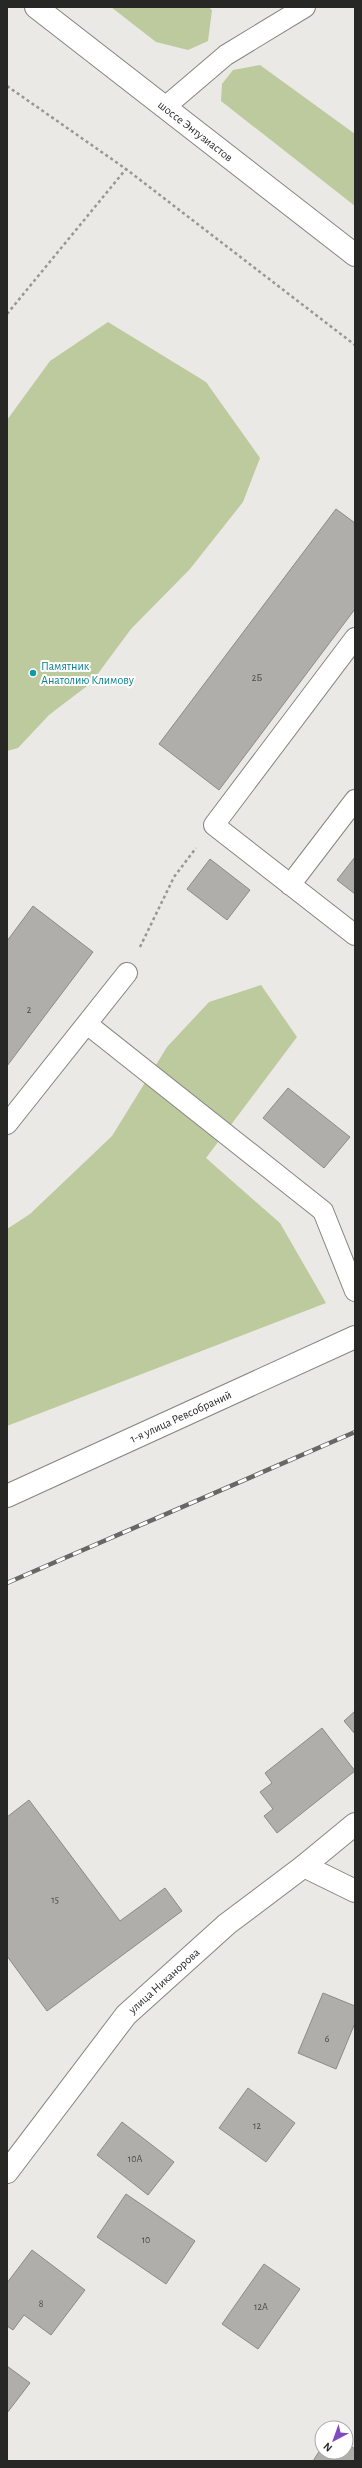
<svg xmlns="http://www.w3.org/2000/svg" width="362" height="2468" font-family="'Alegreya Sans',sans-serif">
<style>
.green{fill:#bdca9d}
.building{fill:#afaeaa;stroke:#8c8b88}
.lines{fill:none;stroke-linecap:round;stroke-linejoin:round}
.lane-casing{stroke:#868581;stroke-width:22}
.street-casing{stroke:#868581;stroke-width:24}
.secondary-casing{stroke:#868581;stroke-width:24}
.path{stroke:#989794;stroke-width:2.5;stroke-dasharray:3 3;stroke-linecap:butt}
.lane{stroke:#fff;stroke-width:20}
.street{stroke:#fff;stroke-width:22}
.secondary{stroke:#fff;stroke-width:22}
.rail-casing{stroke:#676764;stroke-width:4.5}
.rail{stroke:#fff;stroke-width:3;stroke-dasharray:9;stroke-linecap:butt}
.culture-dot{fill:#0f9aa8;stroke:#fff;stroke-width:1.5}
.labels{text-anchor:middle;stroke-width:4;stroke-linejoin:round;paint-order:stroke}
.number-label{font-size:10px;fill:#494946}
.street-label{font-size:12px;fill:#272725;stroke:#fff}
.culture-label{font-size:12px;fill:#0d838f;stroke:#fff;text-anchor:start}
</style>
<rect width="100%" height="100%" fill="#eae9e5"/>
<path class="green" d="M111,7H209L212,10L208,41L188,50L156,42Z
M260,65L355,134V206L221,101L222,84L233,70Z
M108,322L206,382L260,458L243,502L190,569L131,629L91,683L49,715L18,748L7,751V420L50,361Z
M261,985L297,1037L206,1158L280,1223L326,1303L7,1426V1229L30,1214L112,1136L167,1047L209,1002Z"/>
<path class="building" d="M336,509L355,523V609L219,790L159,744Z
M355,857V894L337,880Z
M210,859L250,890L227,920L187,889Z
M33,906L93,952L7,1066V941Z
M288,1088L350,1137L324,1168L263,1118Z
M355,1711V1734L344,1721Z
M322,1728L355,1771L277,1833L264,1816L273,1809L260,1792L272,1783L265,1773Z
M29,1800L120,1921L165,1888L182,1911L47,2011L7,1956V1817Z
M323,1993L355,2006V2023L336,2069L298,2053Z
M248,2088L295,2123L266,2162L219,2128Z
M122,2122L174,2162L148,2195L97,2155Z
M126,2194L195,2241L166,2284L97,2237Z
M32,2250L85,2290L51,2335L24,2315L13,2330L7,2326V2283Z
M264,2264L300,2289L258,2349L222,2324Z
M7,2366L30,2383L7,2413Z
M346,2443L355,2449V2461H313L322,2447V2452H346Z"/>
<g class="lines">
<g class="lane-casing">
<path id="lane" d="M165,107L226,55L305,7
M355,638L214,825L355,935
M290,885L355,800
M87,1024L323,1211L355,1291
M7,1124L127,973"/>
</g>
<g class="street-casing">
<g id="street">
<path id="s1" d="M7,1496L355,1337"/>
<path d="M304,1866L355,1891"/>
<path id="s2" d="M7,2172L126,2015L227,1924L304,1866L355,1824"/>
</g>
</g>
<g class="secondary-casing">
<g id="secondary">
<path id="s3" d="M36,7L355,255"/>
</g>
</g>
<path class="path" d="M7,86L126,169L355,345
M7,314L126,169
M140,947L174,877L196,848"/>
<use href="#lane" class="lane"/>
<use href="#street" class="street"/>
<use href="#secondary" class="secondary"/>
<g class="rail-casing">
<path id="rail" d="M7,1583L355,1432"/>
</g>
<use href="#rail" class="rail"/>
</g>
<circle class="culture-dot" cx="33" cy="673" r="4"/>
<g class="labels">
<g class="number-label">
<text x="257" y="681">2Б</text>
<text x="29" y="1013">2</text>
<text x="55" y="1903">15</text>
<text x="327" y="2042">6</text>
<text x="257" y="2129">12</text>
<text x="135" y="2162">10А</text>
<text x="146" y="2243">10</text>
<text x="41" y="2307">8</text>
<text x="261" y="2310">12А</text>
</g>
<g class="street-label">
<text dy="4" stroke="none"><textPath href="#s3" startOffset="202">шоссе Энтузиастов</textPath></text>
<text dy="4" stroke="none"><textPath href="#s1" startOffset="191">1-я улица Ревсобраний</textPath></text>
<text dy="4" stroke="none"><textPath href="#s2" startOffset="248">улица Никанорова</textPath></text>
</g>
<g class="culture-label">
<text x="41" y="670">Памятник<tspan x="41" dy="14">Анатолию Климову</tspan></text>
</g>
</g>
<rect width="362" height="2468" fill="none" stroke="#272725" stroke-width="16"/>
<g transform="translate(334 2440) rotate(221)"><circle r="19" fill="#ffffff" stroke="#a9a9a8"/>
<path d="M0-3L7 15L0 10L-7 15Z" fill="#814ac1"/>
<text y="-6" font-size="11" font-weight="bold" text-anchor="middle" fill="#272725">N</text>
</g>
</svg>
